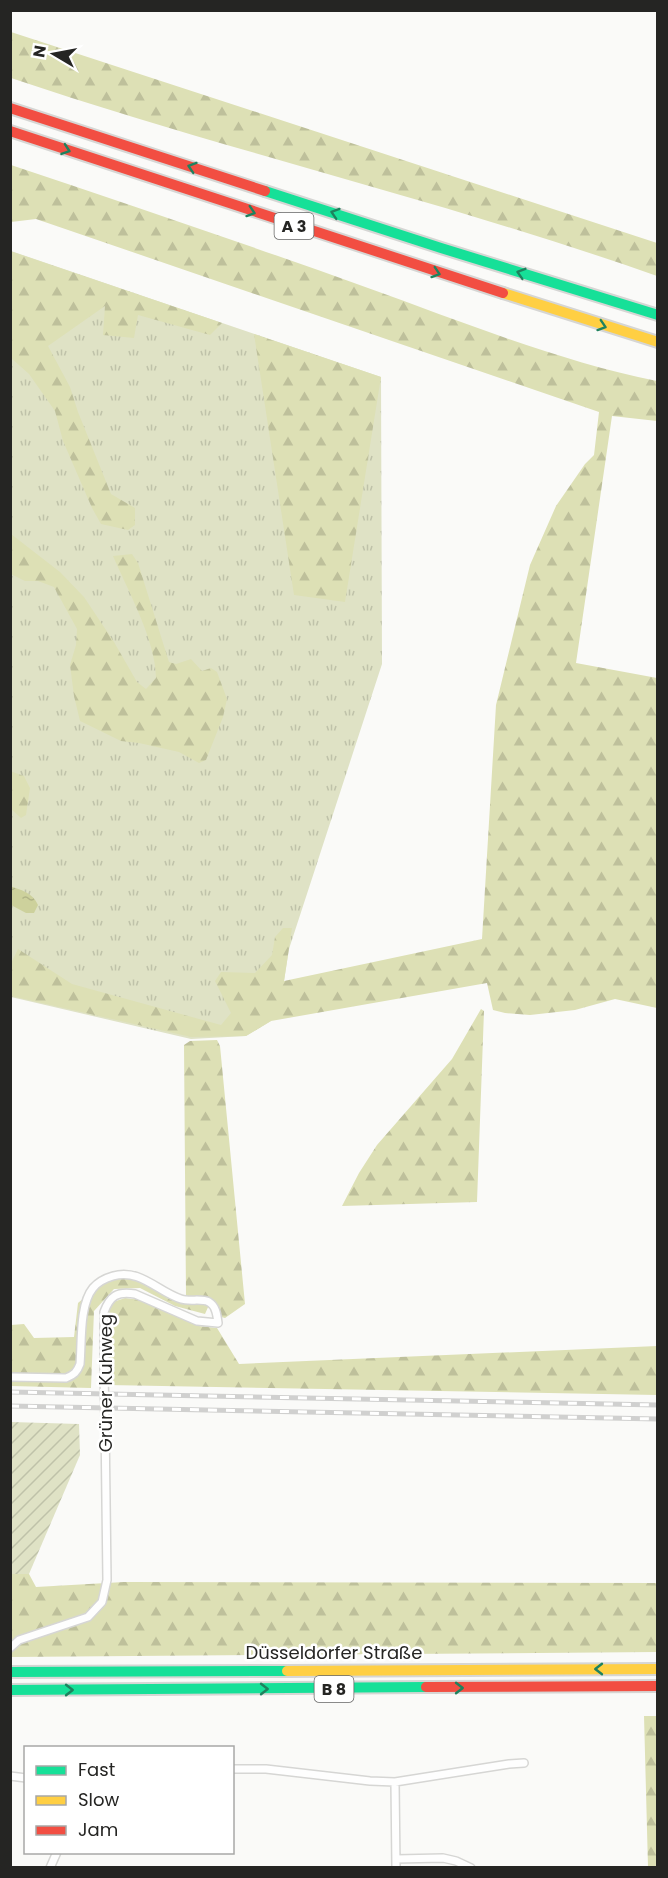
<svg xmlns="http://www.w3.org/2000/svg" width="668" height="1878" font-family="Poppins,sans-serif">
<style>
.grass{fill:url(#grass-tufts)}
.forest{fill:url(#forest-firs)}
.garden{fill:url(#garden-furrows)}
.water{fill:url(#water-ripples)}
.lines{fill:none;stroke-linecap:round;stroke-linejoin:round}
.street-casing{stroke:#d6d6d4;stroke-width:10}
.fast-casing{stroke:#d6d6d4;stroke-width:14}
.slow-casing{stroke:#d6d6d4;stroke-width:14}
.jam-casing{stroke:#d6d6d4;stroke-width:14}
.street{stroke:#fefefe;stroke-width:7}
.fast{stroke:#16e098;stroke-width:10}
.slow{stroke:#ffcf43;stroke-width:10}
.jam{stroke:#f24e42;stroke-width:10}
.rail-casing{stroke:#d0d0cf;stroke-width:5}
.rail{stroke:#fff;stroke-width:3;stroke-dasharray:9;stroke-linecap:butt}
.street-bridge-casing{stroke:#d6d6d4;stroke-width:10;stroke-linecap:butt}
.street-bridge{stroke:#fefefe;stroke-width:7}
.oneway{stroke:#1e825e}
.labels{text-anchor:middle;stroke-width:5;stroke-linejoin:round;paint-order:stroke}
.shield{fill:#fff;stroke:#666665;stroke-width:1.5}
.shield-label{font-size:16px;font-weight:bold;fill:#252523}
.street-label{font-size:18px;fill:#252523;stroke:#fff}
</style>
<defs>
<pattern id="grass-tufts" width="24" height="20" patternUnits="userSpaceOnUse" patternTransform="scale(1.5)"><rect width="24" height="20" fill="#dfe2c5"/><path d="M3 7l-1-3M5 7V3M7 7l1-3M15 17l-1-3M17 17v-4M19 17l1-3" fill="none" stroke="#bfc2a9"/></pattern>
<pattern id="forest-firs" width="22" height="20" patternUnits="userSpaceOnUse" patternTransform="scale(1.5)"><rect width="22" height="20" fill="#dde0b5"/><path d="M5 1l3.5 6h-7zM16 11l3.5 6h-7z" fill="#bec09b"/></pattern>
<pattern id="garden-furrows" width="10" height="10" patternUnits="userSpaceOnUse" patternTransform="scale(1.5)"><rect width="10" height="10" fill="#dfe2c5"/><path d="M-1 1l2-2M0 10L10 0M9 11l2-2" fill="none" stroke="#bfc2a9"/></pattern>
<pattern id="water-ripples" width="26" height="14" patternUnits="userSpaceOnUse" patternTransform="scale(1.5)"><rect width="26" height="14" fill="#cdd19c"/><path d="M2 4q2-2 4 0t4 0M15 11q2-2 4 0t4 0" fill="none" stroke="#b0b386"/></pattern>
</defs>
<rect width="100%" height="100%" fill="#fafaf8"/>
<path class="grass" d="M11,251L381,377L382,664L289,949L284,981L271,1021L246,1036L191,1039L11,997Z"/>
<path class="forest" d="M11,32L657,243V276C445,201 224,150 11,78Z
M11,165C130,205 249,245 368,288C463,322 558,361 657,381V421L612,416L576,663L657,678V1008L615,999L575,1010L530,1015L505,1013L493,1010L487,983L271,1021L246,1036L191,1037L11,996V963L18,949L72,984L221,1025L231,1013L215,981L221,972L255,973L272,955L275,937L283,928H292L284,981L482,939L496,705L530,565L556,506L585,464L594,455L599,412L36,219L11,222Z
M10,251L222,323L210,335L138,315L134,338L103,335L105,306L48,346L70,387L78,412L111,494L135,508V525L128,530L101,524L92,508L63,441L55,411L29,374L11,358Z
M254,334L381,377L345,602L294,595Z
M11,534L60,572L84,597L114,642L137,682L146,689L156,678C156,641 128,591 113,556L132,554L138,563L169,662L176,664L191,659L202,671L211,668L217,672L227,699L223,717L206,760L199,763L179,752L139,743L121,741L80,721L74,696L70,665L76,645L77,629L54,587L38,581H25L11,574Z
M10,771L24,776L30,788L26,815L21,818L11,809Z
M481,1009L484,1011L477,1202L342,1206L359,1173L377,1145L452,1059Z
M217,1040L220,1046L245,1304L225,1318L221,1317C214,1296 207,1296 186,1296L184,1045L190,1041Z
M131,1277C146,1283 159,1294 174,1301C184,1305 197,1305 209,1305L205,1314L175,1306L140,1288L114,1289L94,1311L91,1388L11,1386V1325L24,1324L34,1338L74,1337L78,1303C98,1287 104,1280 131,1277Z
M125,1298L141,1300L199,1326L217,1328L239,1364L657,1346V1395L108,1385C106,1361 103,1327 110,1303Z
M10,1574H29L36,1587L124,1582L657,1583V1652L11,1657Z
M657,1716V1867H648L644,1716Z"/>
<path class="garden" d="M11,1422L79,1424L80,1455L29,1574H11Z"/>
<path class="water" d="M10,886C21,890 33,893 38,905L34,913H26L11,905Z"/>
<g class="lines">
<g class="street-casing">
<path id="street" d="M10,1377L66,1378C74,1375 77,1372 80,1364C82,1343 79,1305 93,1288C98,1282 106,1278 113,1276C140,1268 158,1292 181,1299C190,1302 201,1298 209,1302C216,1306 217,1315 218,1323L197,1321L135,1294C117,1291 110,1296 104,1312V1374
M10,1648L19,1640L88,1617L102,1602L107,1580L105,1422
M232,1769H266L370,1781L395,1782L509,1764L524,1763
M10,1776L26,1778
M395,1782L396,1868
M396,1859L443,1858L456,1861L471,1868
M50,1868L57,1852"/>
</g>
<g class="fast-casing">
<path id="fast" d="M265,191L441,248L658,315
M10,1672L287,1671
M10,1690L426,1687"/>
</g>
<g class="slow-casing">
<path id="slow" d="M503,293L658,342
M287,1671L658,1669"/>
</g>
<g class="jam-casing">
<path id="jam" d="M10,108L265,191
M10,131L503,293
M426,1687L658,1686"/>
</g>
<use href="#street" class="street"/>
<use href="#fast" class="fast"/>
<use href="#slow" class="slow"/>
<use href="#jam" class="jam"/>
<g class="rail-casing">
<path id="rail" d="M10,1392L658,1405
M10,1406L658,1419"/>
</g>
<use href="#rail" class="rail"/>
<g class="street-bridge-casing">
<path id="street-bridge" d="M104,1374L105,1422"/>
</g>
<use href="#street-bridge" class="street-bridge"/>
</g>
<defs><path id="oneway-chevron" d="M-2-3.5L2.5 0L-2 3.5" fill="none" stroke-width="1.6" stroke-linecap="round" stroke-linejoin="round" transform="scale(1.5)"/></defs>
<g class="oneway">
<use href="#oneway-chevron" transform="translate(66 150) rotate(19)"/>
<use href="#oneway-chevron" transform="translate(192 167) rotate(-162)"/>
<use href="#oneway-chevron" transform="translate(251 212) rotate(18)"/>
<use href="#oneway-chevron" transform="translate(335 213) rotate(-162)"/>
<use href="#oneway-chevron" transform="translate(436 273) rotate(18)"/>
<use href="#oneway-chevron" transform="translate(521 273) rotate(-163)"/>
<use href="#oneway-chevron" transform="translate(602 326) rotate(18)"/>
<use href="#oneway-chevron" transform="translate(599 1669) rotate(180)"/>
<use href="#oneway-chevron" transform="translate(459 1688)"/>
<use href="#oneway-chevron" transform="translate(264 1689)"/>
<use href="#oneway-chevron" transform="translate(69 1690)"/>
</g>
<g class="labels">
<g class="shield">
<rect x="274.5" y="213" width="39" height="26" rx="4.5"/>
<rect x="314.5" y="1676" width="39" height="26" rx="4.5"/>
</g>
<g class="shield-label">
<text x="294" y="232">A 3</text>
<text x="334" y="1695">B 8</text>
</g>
<g class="street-label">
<text transform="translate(106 1383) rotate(-90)" y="6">Grüner Kuhweg</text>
<text x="334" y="1659">Düsseldorfer Straße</text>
</g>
</g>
<rect width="668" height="1878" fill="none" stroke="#252523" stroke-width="24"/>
<rect x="24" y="1746" width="210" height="108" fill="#ffffff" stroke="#a8a8a7" stroke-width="1.5"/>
<rect x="36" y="1766" width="30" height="9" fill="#16e098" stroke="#a8a8a7" stroke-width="1.5"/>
<text x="78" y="1776" font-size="18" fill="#252523">Fast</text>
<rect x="36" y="1796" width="30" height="9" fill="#ffcf43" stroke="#a8a8a7" stroke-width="1.5"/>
<text x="78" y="1806" font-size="18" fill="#252523">Slow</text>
<rect x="36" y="1826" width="30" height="9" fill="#f24e42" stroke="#a8a8a7" stroke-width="1.5"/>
<text x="78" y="1836" font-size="18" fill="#252523">Jam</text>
<g transform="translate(54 54) rotate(280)" stroke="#ffffff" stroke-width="4.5" paint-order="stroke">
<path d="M0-4.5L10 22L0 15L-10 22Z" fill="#252523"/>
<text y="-9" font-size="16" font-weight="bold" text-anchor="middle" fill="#252523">N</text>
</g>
</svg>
